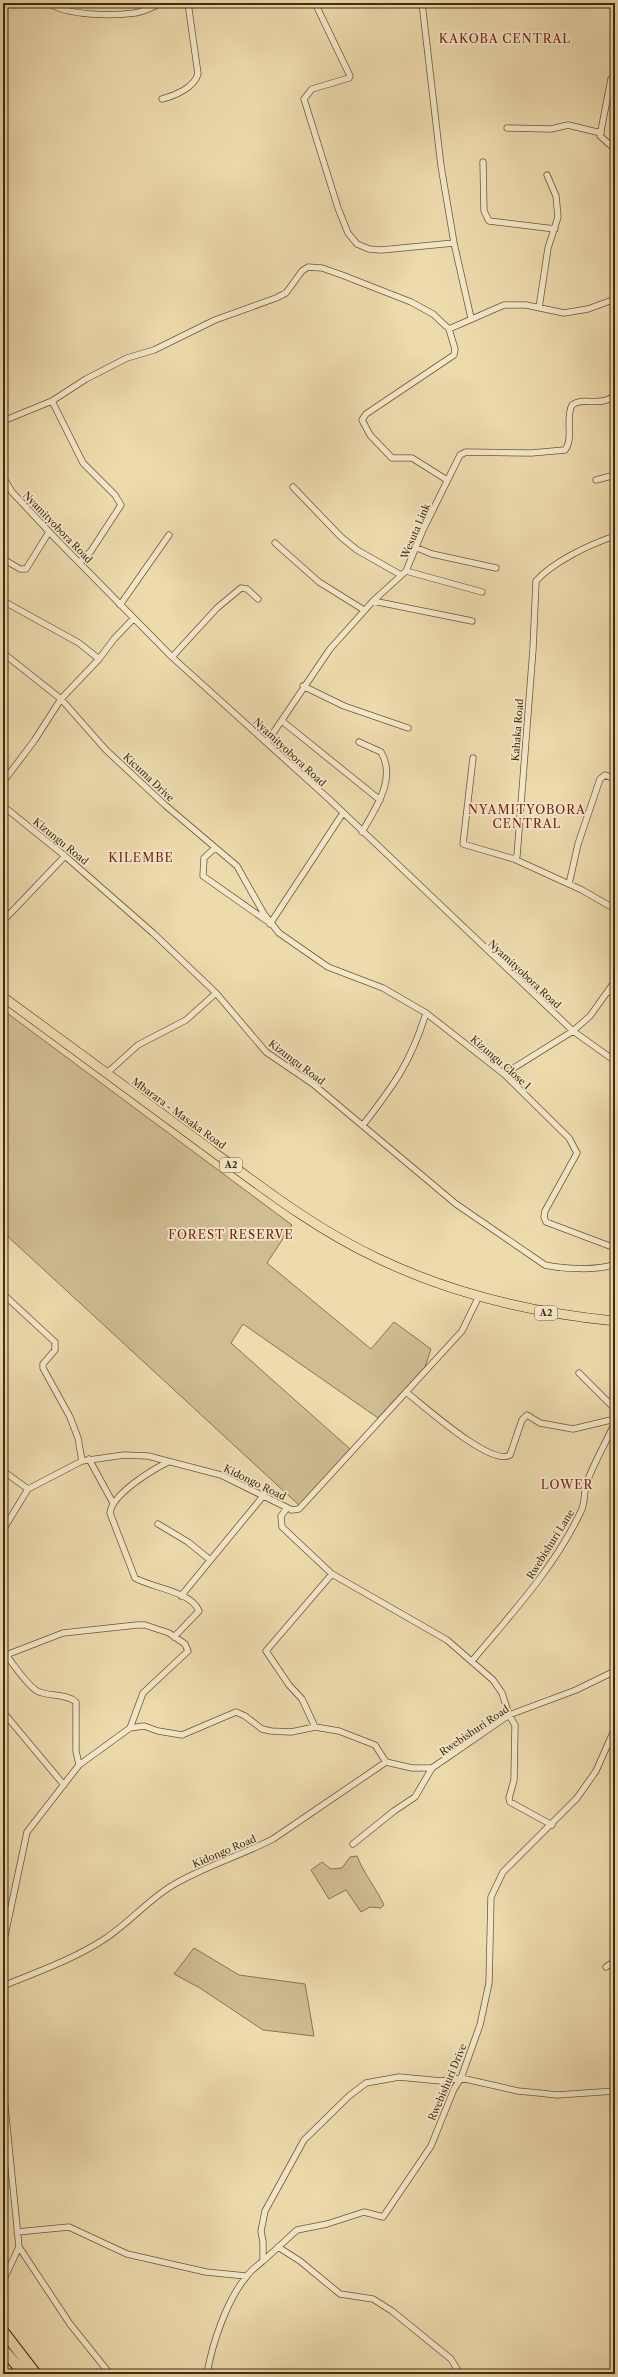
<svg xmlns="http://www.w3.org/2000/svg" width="618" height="2377" font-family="'Libre Caslon Text',serif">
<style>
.green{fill:#d0bc92;stroke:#897450}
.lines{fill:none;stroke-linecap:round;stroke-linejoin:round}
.street-casing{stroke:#6d5736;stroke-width:7}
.primary-casing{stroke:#422b0e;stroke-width:10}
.highway-casing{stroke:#422b0e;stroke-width:12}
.street{stroke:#f3e7ca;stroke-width:5.5}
.primary{stroke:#eddaad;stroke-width:9}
.highway{stroke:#eddaad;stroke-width:10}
.labels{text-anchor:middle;stroke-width:3.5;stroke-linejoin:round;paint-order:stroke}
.shield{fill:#f3e7ca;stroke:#776346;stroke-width:1}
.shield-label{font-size:9px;font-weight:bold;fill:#422b0e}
.street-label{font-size:10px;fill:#422b0e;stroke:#f3e7ca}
.quarter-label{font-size:12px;letter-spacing:1px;fill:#7a1f14;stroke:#f3e7ca}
</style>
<rect width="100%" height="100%" fill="#eddaad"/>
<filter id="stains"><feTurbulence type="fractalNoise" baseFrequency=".005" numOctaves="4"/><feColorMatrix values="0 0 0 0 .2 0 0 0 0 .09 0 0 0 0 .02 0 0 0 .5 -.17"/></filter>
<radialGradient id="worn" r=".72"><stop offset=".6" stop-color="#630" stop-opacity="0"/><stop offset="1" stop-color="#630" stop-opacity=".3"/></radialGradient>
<path class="green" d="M3,1010L292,1225L267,1263L371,1349L394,1322L431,1349L425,1367L378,1418L243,1324L231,1343L350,1449L301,1507L3,1232Z
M357,1856C364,1874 376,1888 384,1905L381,1908L370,1907L361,1912L346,1890L329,1899L311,1870L322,1862L331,1869L342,1868L350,1857Z
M194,1948L239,1975L305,1984L314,2036L263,2030L200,1988L174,1974Z"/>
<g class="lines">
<g class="street-casing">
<path id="street" d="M49,3C67,16 113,16 135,13C143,12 153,7 161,3
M315,3L350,76L349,78L312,89L304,99L338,208L348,233L357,244L369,249L381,250L454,243
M422,3L441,166L454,243L471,318
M615,75L611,79L600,136L615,149
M162,99C174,96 194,88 198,74L188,3
M507,128L551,129L568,125L601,133
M483,162L484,211L489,221L555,229
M539,308L548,248L558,217L556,196L547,175
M449,329L504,305H526L564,313L588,309L615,299
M52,401L83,463L115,495L121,505L91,551L80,562
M3,421L52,401L86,379L127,358L154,350L215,320L276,298L286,293L302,271L308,267L322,268L342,275L411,302L433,314L449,329L455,349L454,355L366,414L362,420L370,435L392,458H412L447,480
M3,477L12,492L55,538L172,657L330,800L573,1031L615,1061
M596,480L615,475
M293,487L341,537L357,550L401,575
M615,536C590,544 553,562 536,581L533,649L517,856L514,859L582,890L615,909
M275,543L319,582L364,610
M417,548L432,554L496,568
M3,559L20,569H26L49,532
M406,571L482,592
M3,601L79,643L99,659
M373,601L472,621
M120,605L169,535
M3,653L61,699L106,750L165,805L237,866L264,914L279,933L328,967L383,988L426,1013L504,1074L569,1138L577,1153L545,1211L544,1217L546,1222L615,1248
M172,657L217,608L241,588L247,589L258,599
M303,686L344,706L408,728
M282,721L380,800
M267,742L330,649L373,601L406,571L423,530L460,455L466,452L531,453L565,450C574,439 565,418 572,405C584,396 600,408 615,395
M359,742L381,752C397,779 375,809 362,832
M473,758L463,844L514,859
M3,782L34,741L61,699L99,659L114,639L133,619
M3,806L65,856L153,933L216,993L266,1052L313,1084L456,1204L545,1265C563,1269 598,1271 615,1264
M215,848L204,858L203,876L267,921
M569,884L578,844L600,779L605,775L615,779
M3,921L65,856
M270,924L343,813
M609,990L615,997
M107,1073L138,1045L186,1020L216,993
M504,1074L573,1031L590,1016L615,981
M363,1125C394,1085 411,1062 426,1013
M3,1294L55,1342V1350L43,1364V1368L70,1417L78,1438L82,1461
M579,1373L615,1409
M406,1392C423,1405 491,1467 510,1455L522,1420L527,1415L540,1423L573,1429L615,1419
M89,1459L113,1503
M168,1462C152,1470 112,1494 110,1513L135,1578C152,1588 191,1591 199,1611L174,1637
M3,1471L28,1489
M287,1508L281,1516L282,1527L332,1574L447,1640L493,1680L502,1693L509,1715L515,1725L514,1780L509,1798L510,1802L552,1825
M158,1524L188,1542L209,1559
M3,1530L28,1489L82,1461L124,1455L148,1456L221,1475L292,1510L299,1509L462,1331L479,1296
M181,1596L264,1495
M3,1652L6,1655L63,1633L137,1625H145L169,1633L185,1644L188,1651L143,1693L130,1728
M6,1655C15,1666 25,1683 37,1691C48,1697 66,1693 76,1702V1751L79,1765
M472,1661C512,1613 556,1566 582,1509C585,1501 584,1493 586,1485C593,1464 606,1443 615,1422
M3,1712L64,1785
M315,1727L302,1699L289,1685L266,1651L332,1574
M386,1762L412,1768H432L509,1715L576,1690L615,1671
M353,1844L394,1811L415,1797L432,1768
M3,1967L4,1940L27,1832L79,1765L130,1728L144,1726L158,1731L182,1735L236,1712L245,1716L262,1729L271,1731L291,1732L315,1727L339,1731L375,1745L386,1762
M606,1967L615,1961
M3,1986C37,1972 72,1960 103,1940C128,1924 148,1900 173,1885C205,1866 240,1856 273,1839L386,1762
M3,2086L19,2247L3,2281
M17,2232L69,2227L127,2254L206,2272L246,2276
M19,2247L70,2324L110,2374
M278,2247L300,2261L340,2294L373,2299L392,2311L451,2359L460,2374
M263,2261L297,2230L327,2224L364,2212L383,2217L431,2146L454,2089L461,2078L480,2025L489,1983L491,1897L503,1872L577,1798L596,1771L615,1728
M207,2374C212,2344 227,2299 247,2276C251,2270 257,2266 263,2261V2242L261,2231L265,2211L304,2140L349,2096L366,2083L399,2077L441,2081L461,2078L518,2091L539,2093L557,2095L615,2091"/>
</g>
<g class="primary-casing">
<path id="primary" d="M3,997C73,1048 142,1099 211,1150C264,1189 317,1230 377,1258C452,1294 532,1313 615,1321"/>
</g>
<g class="highway-casing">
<path id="highway" d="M3,2331L36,2374
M3,2349L24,2374"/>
</g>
<use href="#street" class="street"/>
<use href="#primary" class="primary"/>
<use href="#highway" class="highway"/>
</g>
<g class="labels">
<g class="shield">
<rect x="220" y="1158" width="22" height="14" rx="3"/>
<rect x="535" y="1306" width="22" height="14" rx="3"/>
</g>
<g class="shield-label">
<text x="231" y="1168">A2</text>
<text x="546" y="1316">A2</text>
</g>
<g class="street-label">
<text transform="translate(58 527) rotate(46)" y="4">Nyamityobora Road</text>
<text transform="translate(415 531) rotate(-67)" y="4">Wesuta Link</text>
<text transform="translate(517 730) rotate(-86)" y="4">Kahaka Road</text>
<text transform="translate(290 752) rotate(43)" y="4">Nyamityobora Road</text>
<text transform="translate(149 777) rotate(43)" y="4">Kicuma Drive</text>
<text transform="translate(61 841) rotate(39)" y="4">Kizungu Road</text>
<text transform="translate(525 974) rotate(43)" y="4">Nyamityobora Road</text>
<text transform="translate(297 1062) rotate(37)" y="4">Kizungu Road</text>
<text transform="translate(501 1062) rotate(41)" y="4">Kizungu Close I</text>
<text transform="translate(179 1113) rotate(36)" y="4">Mbarara - Masaka Road</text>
<text transform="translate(255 1482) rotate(26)" y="4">Kidongo Road</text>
<text transform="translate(550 1544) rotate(-58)" y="4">Rwebishuri Lane</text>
<text transform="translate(474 1730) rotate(-34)" y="4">Rwebishuri Road</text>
<text transform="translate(224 1851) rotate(-23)" y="4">Kidongo Road</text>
<text transform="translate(447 2082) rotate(-67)" y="4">Rwebishuri Drive</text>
</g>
<g class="quarter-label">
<text x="505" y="43">KAKOBA CENTRAL</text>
<text x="527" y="814">NYAMITYOBORA<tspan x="527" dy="14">CENTRAL</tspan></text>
<text x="141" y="862">KILEMBE</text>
<text x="231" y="1239">FOREST RESERVE</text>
<text x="567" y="1489">LOWER</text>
</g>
</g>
<rect width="618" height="2377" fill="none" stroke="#eddaad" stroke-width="16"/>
<rect x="4" y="4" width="610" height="2369" fill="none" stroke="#422b0e" stroke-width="2"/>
<rect x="8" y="8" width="602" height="2361" fill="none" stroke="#422b0e"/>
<rect width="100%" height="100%" filter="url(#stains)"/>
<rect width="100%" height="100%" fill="url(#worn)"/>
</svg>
